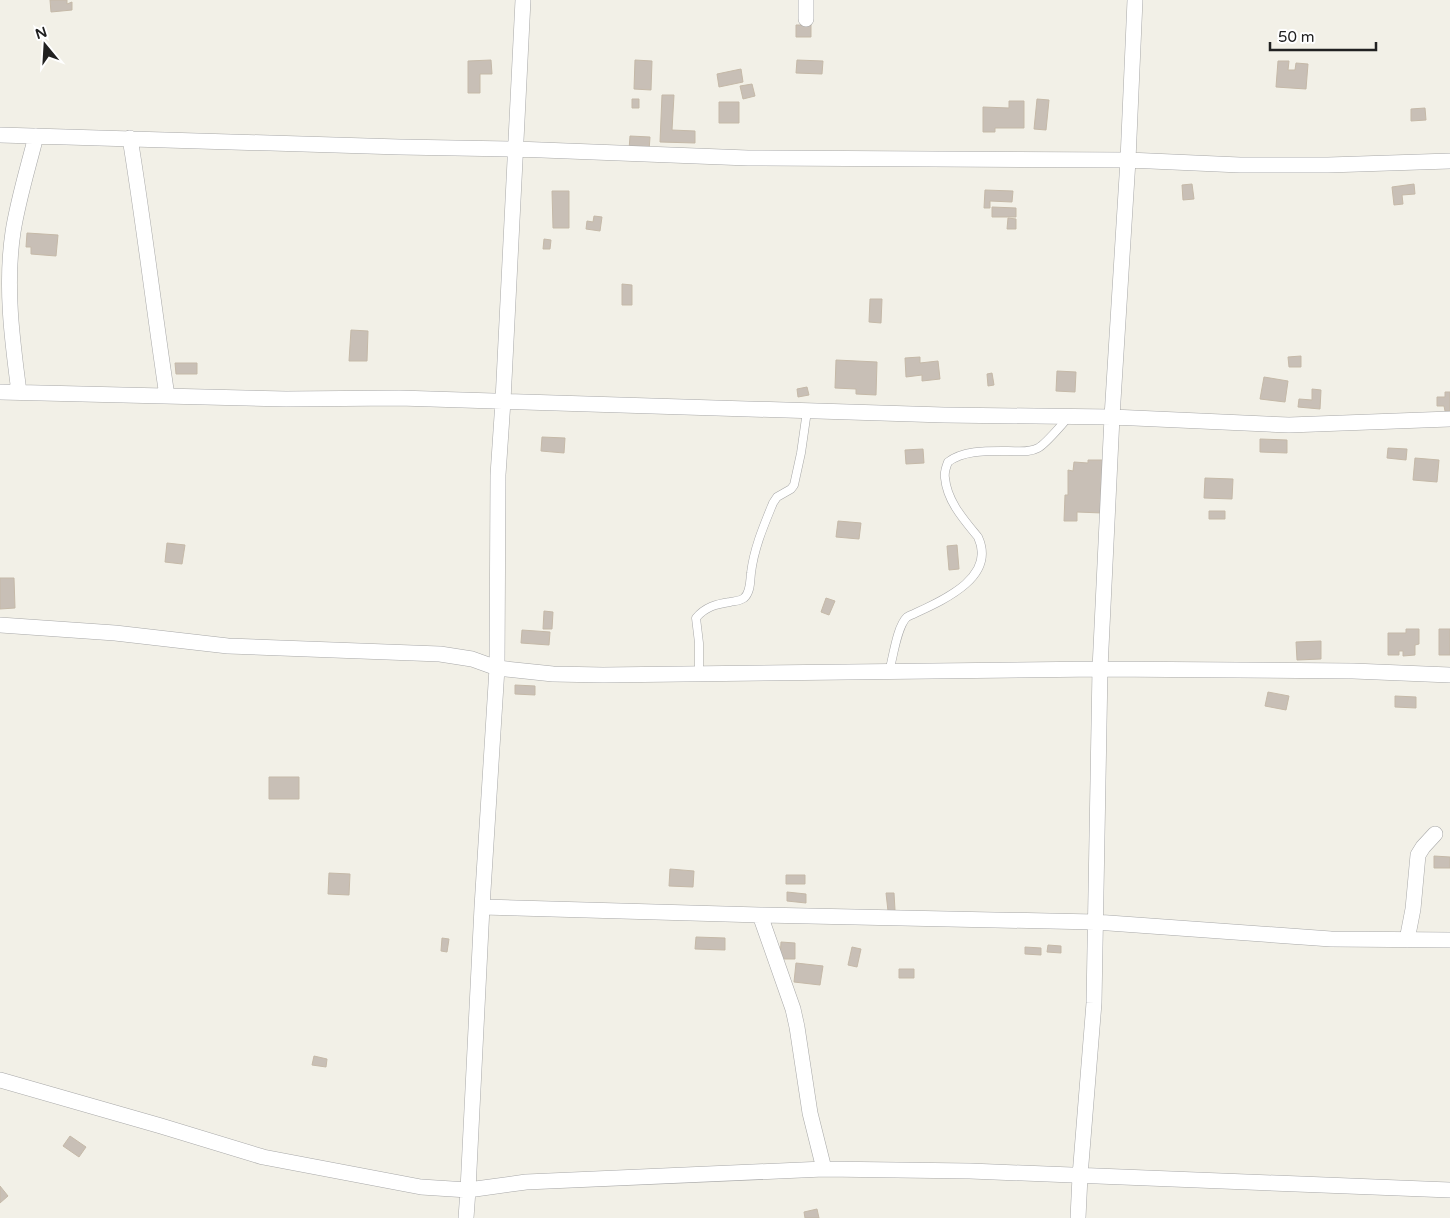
<svg xmlns="http://www.w3.org/2000/svg" width="1450" height="1218" font-family="'Varela Round',sans-serif">
<style>
.building{fill:#c8bfb6;stroke:#c5b9a8}
.lines{fill:none;stroke-linecap:round;stroke-linejoin:round}
.service-casing{stroke:#a8a8a8;stroke-width:9}
.minor-casing{stroke:#a8a8a8;stroke-width:16}
.service{stroke:#fff;stroke-width:8}
.minor{stroke:#fff;stroke-width:15}
</style>
<rect width="100%" height="100%" fill="#f2f0e7"/>
<path class="building" d="M50,0H67V4L72,2V10L51,12Z
M796,25H811V37H796Z
M491,60L492,74H480V93H468V61Z
M635,60L652,61L651,90L634,89Z
M797,60L823,61L822,74L796,73Z
M1278,61H1289L1288,70H1295L1296,63L1308,64L1306,89L1276,87Z
M741,69L743,82L719,87L717,74Z
M752,84L755,96L743,99L740,86Z
M662,95H674L672,130L695,131V143L660,142Z
M632,99H639V108H632Z
M1037,99L1049,100L1046,130L1034,129Z
M1009,101H1024V128H995V132H983V107L1009,108Z
M719,102H739V123H719Z
M1425,108L1426,120L1411,121V109Z
M630,136L650,137L649,151L629,150Z
M1192,184L1194,199L1183,200L1182,185Z
M1414,184L1415,194L1402,195L1403,204L1394,205L1392,187Z
M985,190L1013,191L1012,202L990,201V208H984Z
M552,191H569V228H553Z
M992,207L1016,208V217H992Z
M594,216L602,217L600,231L586,229L587,221L593,222Z
M1008,218L1016,219V229H1007Z
M27,233L58,235L56,256L31,254V247H26Z
M544,239L551,240L550,249H543Z
M622,284L632,285V305H622Z
M870,299H882L881,323L869,322Z
M351,330L368,331L367,361H349Z
M1301,356V367H1289L1288,357Z
M920,357V363L938,361L940,379L922,381V375L906,377L905,358Z
M836,360L877,362L876,395L856,394V389L835,388Z
M175,363H197V374H176Z
M1057,371L1076,372L1075,392L1056,391Z
M992,373L994,385L988,386L987,374Z
M1264,377L1288,381L1285,402L1260,399Z
M807,387L809,395L798,397L797,389Z
M1312,389L1321,390L1320,409L1298,407L1299,399L1312,400Z
M1445,392H1450V411H1445L1444,406H1437V397H1445Z
M542,437L565,438L564,453L541,451Z
M1260,439L1287,440V453L1260,452Z
M1388,448L1407,449L1406,460L1387,458Z
M923,449L924,463L906,464L905,450Z
M1415,458L1439,460L1437,482L1413,480Z
M1088,460H1103L1102,513L1077,512V521H1064L1065,495H1068V470L1073,471L1074,462L1088,463Z
M1205,478L1233,479L1232,499L1204,498Z
M1209,511H1225V519H1209Z
M838,521L861,523L859,539L836,537Z
M167,543L185,545L182,564L165,562Z
M957,545L959,569L949,570L947,546Z
M0,578H14L15,608L0,609Z
M826,598L835,601L829,615L821,612Z
M544,611L553,612L552,629H543Z
M1406,629H1419V644L1415,645V655L1403,656V651H1399V655H1388V633H1406Z
M1439,629H1450V655H1439Z
M522,630L550,632L549,645L521,643Z
M1321,641V659L1297,660L1296,642Z
M515,685L535,686V695L515,694Z
M1268,692L1289,696L1286,710L1265,706Z
M1395,696L1416,697V708L1395,707Z
M269,777H299V799H269Z
M1434,856L1450,857V868H1434Z
M670,869L694,871L693,887L669,886Z
M329,873L350,874L349,895L328,894Z
M786,875H805V884H786Z
M787,892L806,894V903L787,901Z
M886,893H894L895,910L888,911Z
M696,937L725,938V950L695,949Z
M442,938L449,939L447,952L441,951Z
M781,942L795,943V959H780Z
M1048,945L1061,946V953L1047,952Z
M852,947L861,949L857,967L848,965Z
M1025,947L1041,948V955L1025,954Z
M796,963L823,966L820,985L794,982Z
M899,969H914V978H899Z
M314,1056L327,1059L326,1067L312,1065Z
M70,1136L86,1147L79,1157L63,1146Z
M0,1186L8,1196L0,1203Z
M817,1209L819,1218H805L804,1212Z"/>
<g class="lines">
<g class="service-casing">
<path id="service" d="M889,672C893,658 897,626 907,617C936,603 998,580 978,537C964,520 947,501 945,478C944,473 946,467 948,462C964,450 988,451 1008,451C1018,451 1029,453 1038,448C1046,444 1061,425 1068,418
M699,673V643L696,618C705,607 716,604 730,602C735,601 740,601 744,598C751,592 750,580 751,573C754,548 764,525 773,503L777,497L791,489L794,485L801,453L807,411"/>
</g>
<g class="minor-casing">
<path id="minor" d="M806,0V19
M0,135L400,147L516,149L748,158L1128,160L1240,165H1328L1450,161
M130,138C144,224 154,310 167,396
M0,392L286,399L399,398L944,415L1112,417L1289,425L1450,419
M19,392C12,339 5,285 13,232C18,200 28,168 36,136
M0,625L115,633L228,646L440,654L472,659L497,668L553,674L603,675L1100,669L1353,671L1450,675
M482,907L760,915L1095,922L1331,939L1450,940
M760,915L793,1009L797,1027L810,1113L824,1169
M1407,940L1413,909L1418,855L1423,847L1435,834
M0,1080L161,1126L263,1157L421,1187L468,1190L526,1182L824,1169L970,1171L1450,1190
M466,1218L468,1190L482,907L497,668L498,475L503,401L523,0
M1078,1218L1080,1176L1094,1003L1100,669L1112,417L1128,160L1135,0"/>
</g>
<use href="#service" class="service"/>
<use href="#minor" class="minor"/>
</g>
<g transform="translate(45 45) rotate(342)" stroke="#ffffff" stroke-width="4" paint-order="stroke">
<path d="M0-4L9 19L0 12L-9 19Z" fill="#212121"/>
<text y="-8" font-size="14" font-weight="bold" text-anchor="middle" fill="#212121">N</text>
</g>
<path d="M1270 42v8h106v-8" fill="none" stroke="#212121" stroke-width="2.5"/>
<text x="1278" y="42" font-size="15" fill="#212121" stroke="#ffffff" stroke-width="4" paint-order="stroke">50 m</text>
</svg>
